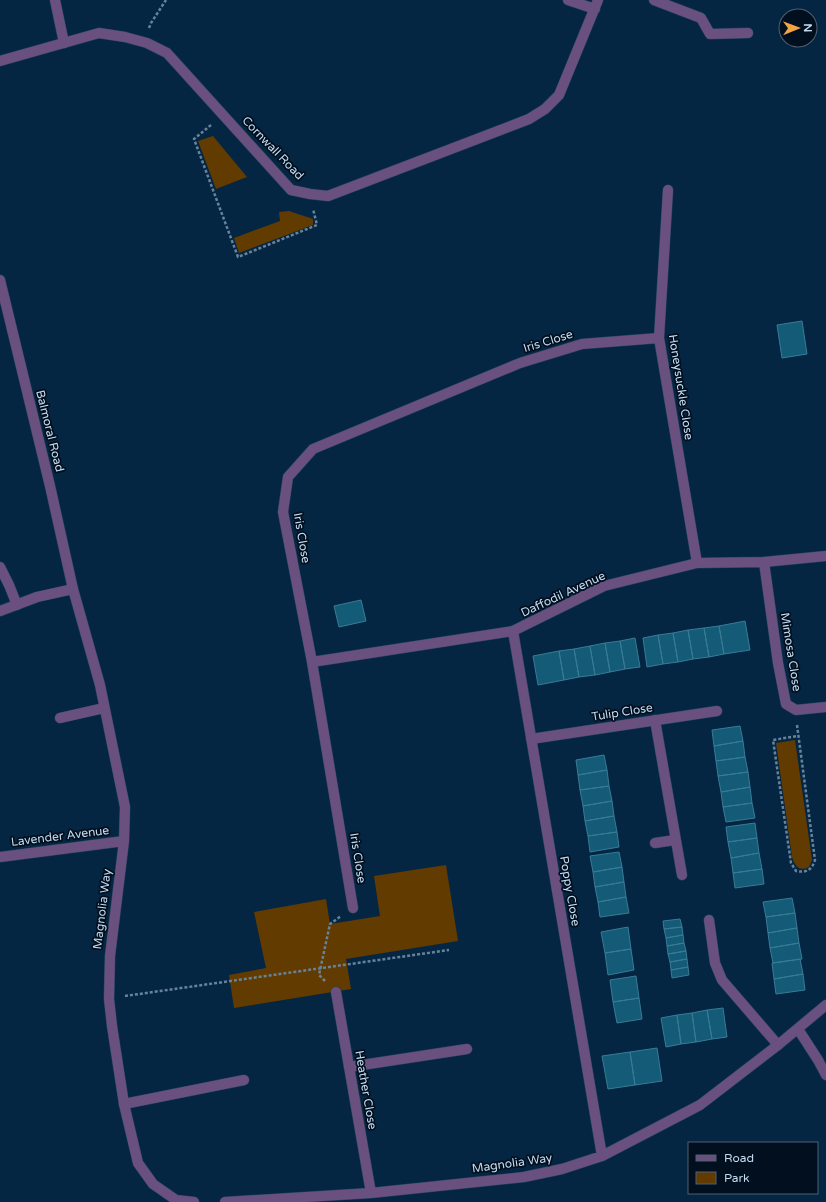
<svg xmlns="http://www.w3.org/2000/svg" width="826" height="1202" font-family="'Varela Round',sans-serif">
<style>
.green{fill:#623b01}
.building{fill:#135b76;stroke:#397b97}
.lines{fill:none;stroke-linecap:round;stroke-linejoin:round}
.service-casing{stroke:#24435e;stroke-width:11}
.minor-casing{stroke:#24435e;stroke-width:11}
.path{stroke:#67839c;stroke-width:2.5;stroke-dasharray:3 2;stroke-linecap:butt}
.service{stroke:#69507e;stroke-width:10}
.minor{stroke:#69507e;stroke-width:10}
.labels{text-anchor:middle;stroke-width:3.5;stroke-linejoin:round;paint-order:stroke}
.street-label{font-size:12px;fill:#c4dbf1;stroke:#010f1e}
</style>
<rect width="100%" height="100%" fill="#052642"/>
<path class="green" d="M213,136L247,177L216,189L198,141Z
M289,211L313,219V225L239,253L234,238L280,221L279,212Z
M795,740L812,860L809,867C799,872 795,866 792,857L776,743Z
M446,865L458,941L346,959L351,989L234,1008L229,975L266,968L254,912L326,899L330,924L380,916L374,876Z"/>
<path class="building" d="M802,321L807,354L782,358L777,325Z
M361,600L366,621L339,627L334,606Z
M745,621L750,650L724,654L719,626Z
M719,626L724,654L709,657L704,628Z
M704,628L709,657L693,659L688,630Z
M688,630L693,659L678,662L673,633Z
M673,633L678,662L663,664L658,635Z
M658,635L663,664L647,667L643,638Z
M635,638L640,667L625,669L620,641Z
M620,641L625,669L610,672L605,643Z
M605,643L610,672L595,675L590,646Z
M590,646L595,675L579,677L574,649Z
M574,649L579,677L564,680L559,651Z
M559,651L564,680L538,685L533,656Z
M740,726L743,741L714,746L712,730Z
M743,741L745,757L716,761L714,746Z
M604,755L607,770L578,775L576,760Z
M745,757L748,772L718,776L716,761Z
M607,770L609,786L580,790L578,775Z
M748,772L750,787L721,792L718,776Z
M609,786L612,801L583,806L580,790Z
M750,787L752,803L723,807L721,792Z
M612,801L614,816L585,821L583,806Z
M752,803L755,818L726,822L723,807Z
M614,816L617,832L588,836L585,821Z
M755,823L757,838L728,842L726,827Z
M617,832L619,847L590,852L588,836Z
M757,838L759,853L731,858L728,842Z
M619,852L622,867L593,872L590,856Z
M759,853L762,869L733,873L731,858Z
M622,867L624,882L595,887L593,872Z
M762,869L764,884L735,888L733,873Z
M624,882L626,897L598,902L595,887Z
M626,897L629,913L600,917L598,902Z
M792,898L795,913L766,917L763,902Z
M795,913L797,928L768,933L766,917Z
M680,919L682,927L664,929L663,921Z
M628,927L631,949L605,953L601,932Z
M682,927L683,935L666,938L664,929Z
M797,928L799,943L770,948L768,933Z
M683,935L684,943L667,946L666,938Z
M684,943L686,951L668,954L667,946Z
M799,943L802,959L773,963L770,948Z
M631,949L634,970L608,975L605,953Z
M686,951L687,959L670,962L668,954Z
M687,959L688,967L671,970L670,962Z
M800,959L803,974L774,979L772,963Z
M688,967L689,975L672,978L671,970Z
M803,974L805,990L776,994L774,979Z
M636,976L639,998L613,1002L610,980Z
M639,998L642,1019L617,1023L613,1002Z
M723,1008L727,1037L712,1039L707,1010Z
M707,1010L712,1039L696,1042L692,1013Z
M692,1013L696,1042L681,1044L677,1015Z
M677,1015L681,1044L666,1047L661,1018Z
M657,1048L662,1081L635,1085L630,1052Z
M630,1052L635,1085L608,1089L602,1056Z"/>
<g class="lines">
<g class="service-casing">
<path id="service" d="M55,0L64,43
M0,567L9,585L17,605
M60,718L104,708
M655,720L682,875
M655,843L675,840
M709,920L715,963L722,980L778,1045
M349,1067L467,1049
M124,1104L244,1080"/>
</g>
<g class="minor-casing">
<path id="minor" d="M568,0L595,9
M654,0L701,18L710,34L748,33
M0,61L99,33L125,37L147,43L167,53L291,190L310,194L328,196L529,119L545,109L559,95L598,0
M668,190L659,338L697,563
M0,280L50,486L73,589L100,685L125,807L124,841L110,956L109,999L112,1026L124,1104L138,1163L153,1184L176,1200L194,1202
M764,562L778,663L786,704L796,710L826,707
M0,611L37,597L73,589
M513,631L602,1156
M312,662L513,631L604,586L697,563L764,562L826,556
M531,739L717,711
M0,857L124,841
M353,908L312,662L283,512L288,477L313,449L520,363L582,344L659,338
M336,992L371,1193
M798,1029L818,1060L826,1075
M225,1202L371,1193L524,1177L562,1169L602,1156L700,1105L778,1045L826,1005"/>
</g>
<path class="path" d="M149,28L151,23L166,0
M211,125L194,139L238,257L317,225L313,209
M797,725L815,860C812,870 806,873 796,871L791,863L773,740L797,736
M325,981L319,975L330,924L341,916
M125,996L449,950"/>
<use href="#service" class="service"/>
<use href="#minor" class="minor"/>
</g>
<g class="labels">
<g class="street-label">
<text transform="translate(273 148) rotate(46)" y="4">Cornwall Road</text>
<text transform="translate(548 341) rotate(-17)" y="4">Iris Close</text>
<text transform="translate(681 387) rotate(81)" y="4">Honeysuckle Close</text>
<text transform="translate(50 431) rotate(76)" y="4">Balmoral Road</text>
<text transform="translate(302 538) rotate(80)" y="4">Iris Close</text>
<text transform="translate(563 594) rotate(-25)" y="4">Daffodil Avenue</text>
<text transform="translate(791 652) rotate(81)" y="4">Mimosa Close</text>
<text transform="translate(622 712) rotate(-9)" y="4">Tulip Close</text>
<text transform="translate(60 836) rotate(-7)" y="4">Lavender Avenue</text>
<text transform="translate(358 858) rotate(81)" y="4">Iris Close</text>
<text transform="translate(570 891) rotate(80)" y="4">Poppy Close</text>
<text transform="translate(102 909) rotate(-83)" y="4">Magnolia Way</text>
<text transform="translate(366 1090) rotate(80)" y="4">Heather Close</text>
<text transform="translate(512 1163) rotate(-8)" y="4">Magnolia Way</text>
</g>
</g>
<rect x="688" y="1142" width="130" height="52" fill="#010f1e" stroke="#4f6172"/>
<rect x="696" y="1155" width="20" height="6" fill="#69507e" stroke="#4f6172"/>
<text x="724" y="1162" font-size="12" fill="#c4dbf1">Road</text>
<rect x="696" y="1172" width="20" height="12" fill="#623b01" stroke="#4f6172"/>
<text x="724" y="1182" font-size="12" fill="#c4dbf1">Park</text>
<g transform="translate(798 28) rotate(89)"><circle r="19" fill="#010f1e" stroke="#4f6172"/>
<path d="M0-3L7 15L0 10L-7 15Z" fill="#f3a443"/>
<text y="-6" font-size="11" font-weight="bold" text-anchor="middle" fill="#c4dbf1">N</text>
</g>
</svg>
